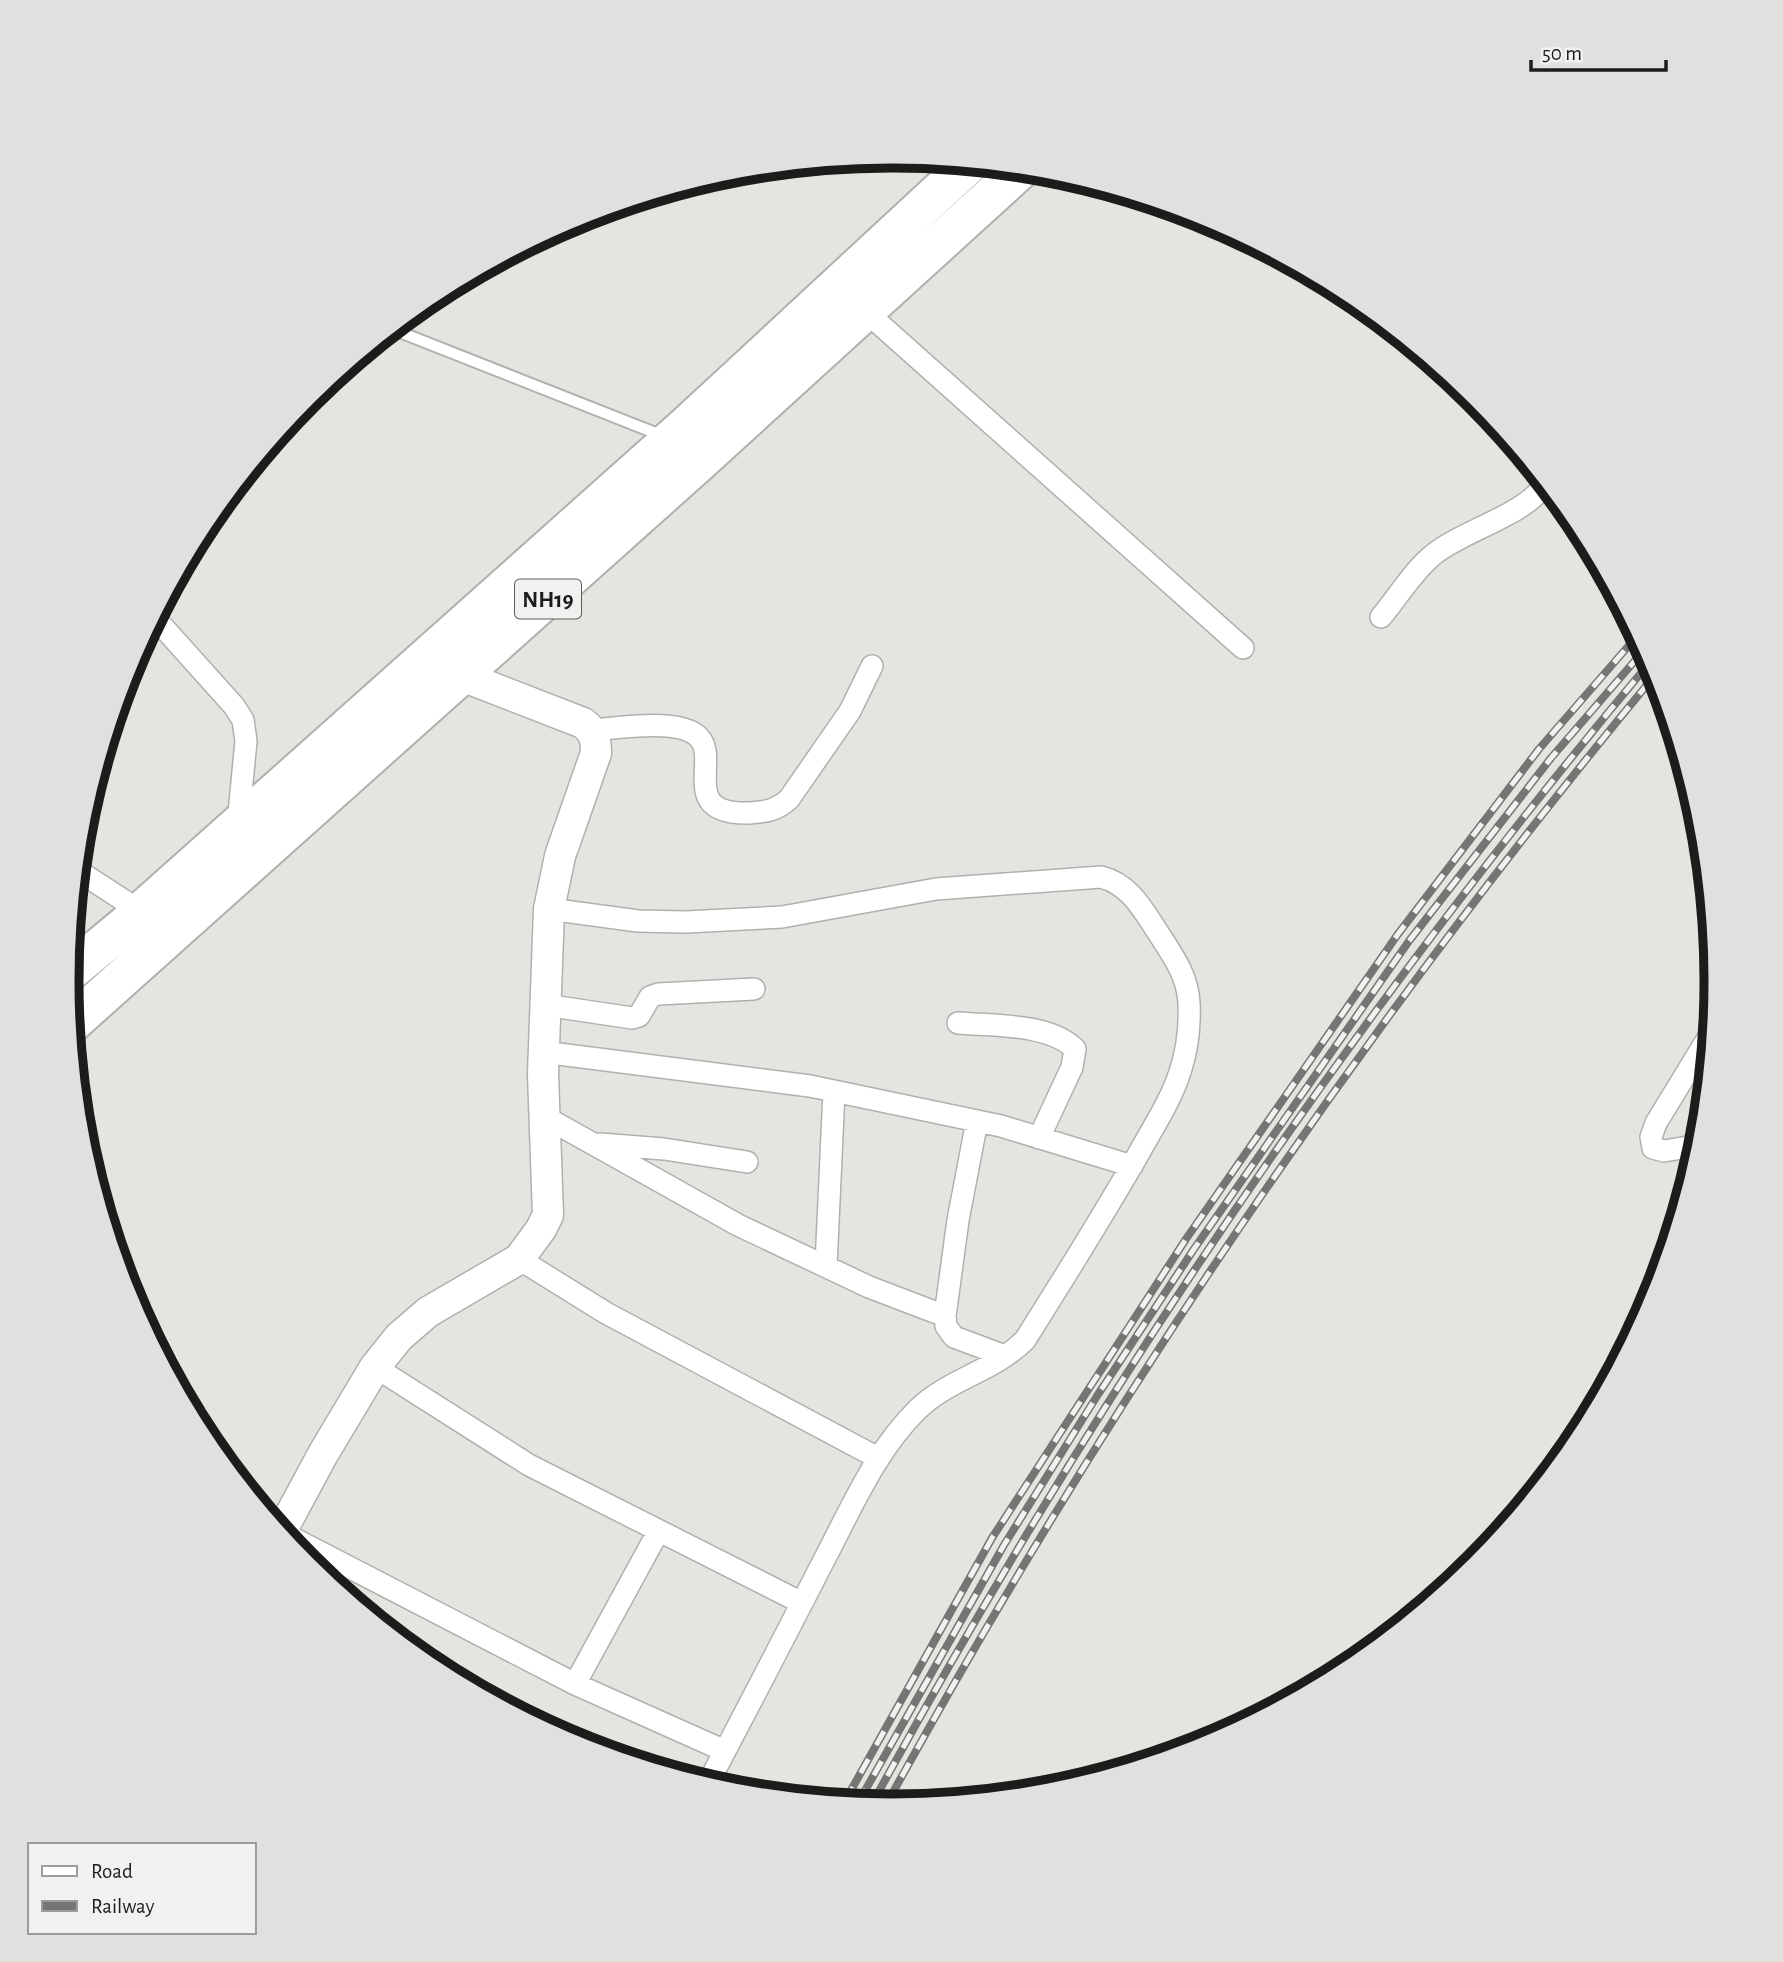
<svg xmlns="http://www.w3.org/2000/svg" width="1783" height="1962" font-family="'Alegreya Sans',sans-serif">
<style>
.lines{fill:none;stroke-linecap:round;stroke-linejoin:round}
.lane-casing{stroke:#b2b0ad;stroke-width:14}
.street-casing{stroke:#b2b0ad;stroke-width:24}
.secondary-casing{stroke:#b2b0ad;stroke-width:33}
.highway-casing{stroke:#b2b0ad;stroke-width:42}
.lane{stroke:#fff;stroke-width:10}
.street{stroke:#fff;stroke-width:21}
.secondary{stroke:#fff;stroke-width:30}
.highway{stroke:#fff;stroke-width:38}
.rail-casing{stroke:#777574;stroke-width:8}
.rail{stroke:#f3f1ef;stroke-width:5;stroke-dasharray:16;stroke-linecap:butt}
.labels{text-anchor:middle;stroke-width:7;stroke-linejoin:round;paint-order:stroke}
.shield{fill:#f3f1ef;stroke:#5d5c5b;stroke-width:2}
.shield-label{font-size:23px;font-weight:bold;fill:#1d1c1b}
.rim{fill:none;stroke:#1d1c1b;stroke-width:9}
</style>
<rect width="100%" height="100%" fill="#e6e4e1"/>
<g class="lines">
<g class="lane-casing">
<path id="lane" d="M392,329L663,436"/>
</g>
<g class="street-casing">
<path id="street" d="M865,311L1243,648
M1381,617C1397,598 1414,570 1433,555C1461,531 1529,514 1545,483
M154,620L164,628L234,706L243,720L246,741L238,824
M592,730C618,728 673,719 695,734C725,754 674,815 749,813C766,812 777,810 789,799L850,711L872,666
M77,870L140,911
M549,909L638,921L686,922L782,917L936,889L1101,877C1129,884 1142,908 1157,931C1171,953 1188,975 1189,1003C1190,1025 1187,1051 1180,1072C1171,1100 1154,1126 1139,1153C1103,1216 1064,1278 1025,1340C994,1371 949,1379 918,1409C875,1451 851,1509 823,1562C785,1636 747,1710 708,1783
M545,1005L632,1018L639,1016L650,997L658,994L754,989
M958,1023C993,1026 1049,1023 1075,1049L1072,1067L1039,1138
M543,1052L810,1086L1001,1126L1132,1166
M545,1117L738,1225L869,1287L945,1316
M977,1121L958,1220L945,1316L946,1326L954,1337L1005,1356
M600,1144L664,1149L747,1162
M1700,1145L1664,1151L1653,1148L1651,1137L1656,1123L1711,1033
M519,1259L606,1313L878,1458
M826,1266L834,1091
M375,1367L529,1465L802,1603
M1563,1457L1583,1430
M283,1533L575,1684L725,1751
M575,1684L658,1532"/>
</g>
<g class="secondary-casing">
<path id="secondary" d="M281,1532L323,1454L375,1367L399,1337L428,1312L519,1259L541,1229L548,1215L543,1074L549,909L560,856L596,753C596,739 594,731 583,723L462,676"/>
</g>
<g class="highway-casing">
<path id="highway" d="M67,974L126,925L686,426L969,164
M71,1024L697,464L1021,169"/>
</g>
<use href="#lane" class="lane"/>
<use href="#street" class="street"/>
<use href="#secondary" class="secondary"/>
<use href="#highway" class="highway"/>
<g class="rail-casing">
<path id="rail" d="M845,1801L992,1538L1186,1239L1398,934L1539,749L1638,635
M858,1803L1004,1545L1097,1396L1194,1249L1409,941L1551,758L1645,649
M872,1804C1093,1398 1354,1015 1651,661
M886,1805C1106,1404 1364,1026 1656,674"/>
</g>
<use href="#rail" class="rail"/>
</g>
<g class="labels">
<rect class="shield" x="515" y="579.5" width="66" height="39" rx="5"/>
<g class="shield-label">
<text x="548" y="607">NH19</text>
</g>
</g>
<path d="M0 0H1783V1962H0ZM891 168H892A812 812 0 0 1 1704 980V982A812 812 0 0 1 892 1794H891A812 812 0 0 1 79 982V980A812 812 0 0 1 891 168Z" fill="#e2e0de" fill-rule="evenodd"/>
<path class="rim" d="M891 168H892A812 812 0 0 1 1704 980V982A812 812 0 0 1 892 1794H891A812 812 0 0 1 79 982V980A812 812 0 0 1 891 168Z"/>
<rect x="28" y="1843" width="228" height="91" fill="#f3f1ef" stroke="#9d9c9a" stroke-width="2"/>
<rect x="42" y="1866" width="35" height="10" fill="#ffffff" stroke="#9d9c9a" stroke-width="2"/>
<text x="91" y="1878" font-size="21" fill="#1d1c1b">Road</text>
<rect x="42" y="1901" width="35" height="10" fill="#777574" stroke="#9d9c9a" stroke-width="2"/>
<text x="91" y="1913" font-size="21" fill="#1d1c1b">Railway</text>
<path d="M1531 60v10h135v-10" fill="none" stroke="#1d1c1b" stroke-width="3.5"/>
<text x="1542" y="60" font-size="21" fill="#1d1c1b" stroke="#f3f1ef" stroke-width="5" paint-order="stroke">50 m</text>
</svg>
